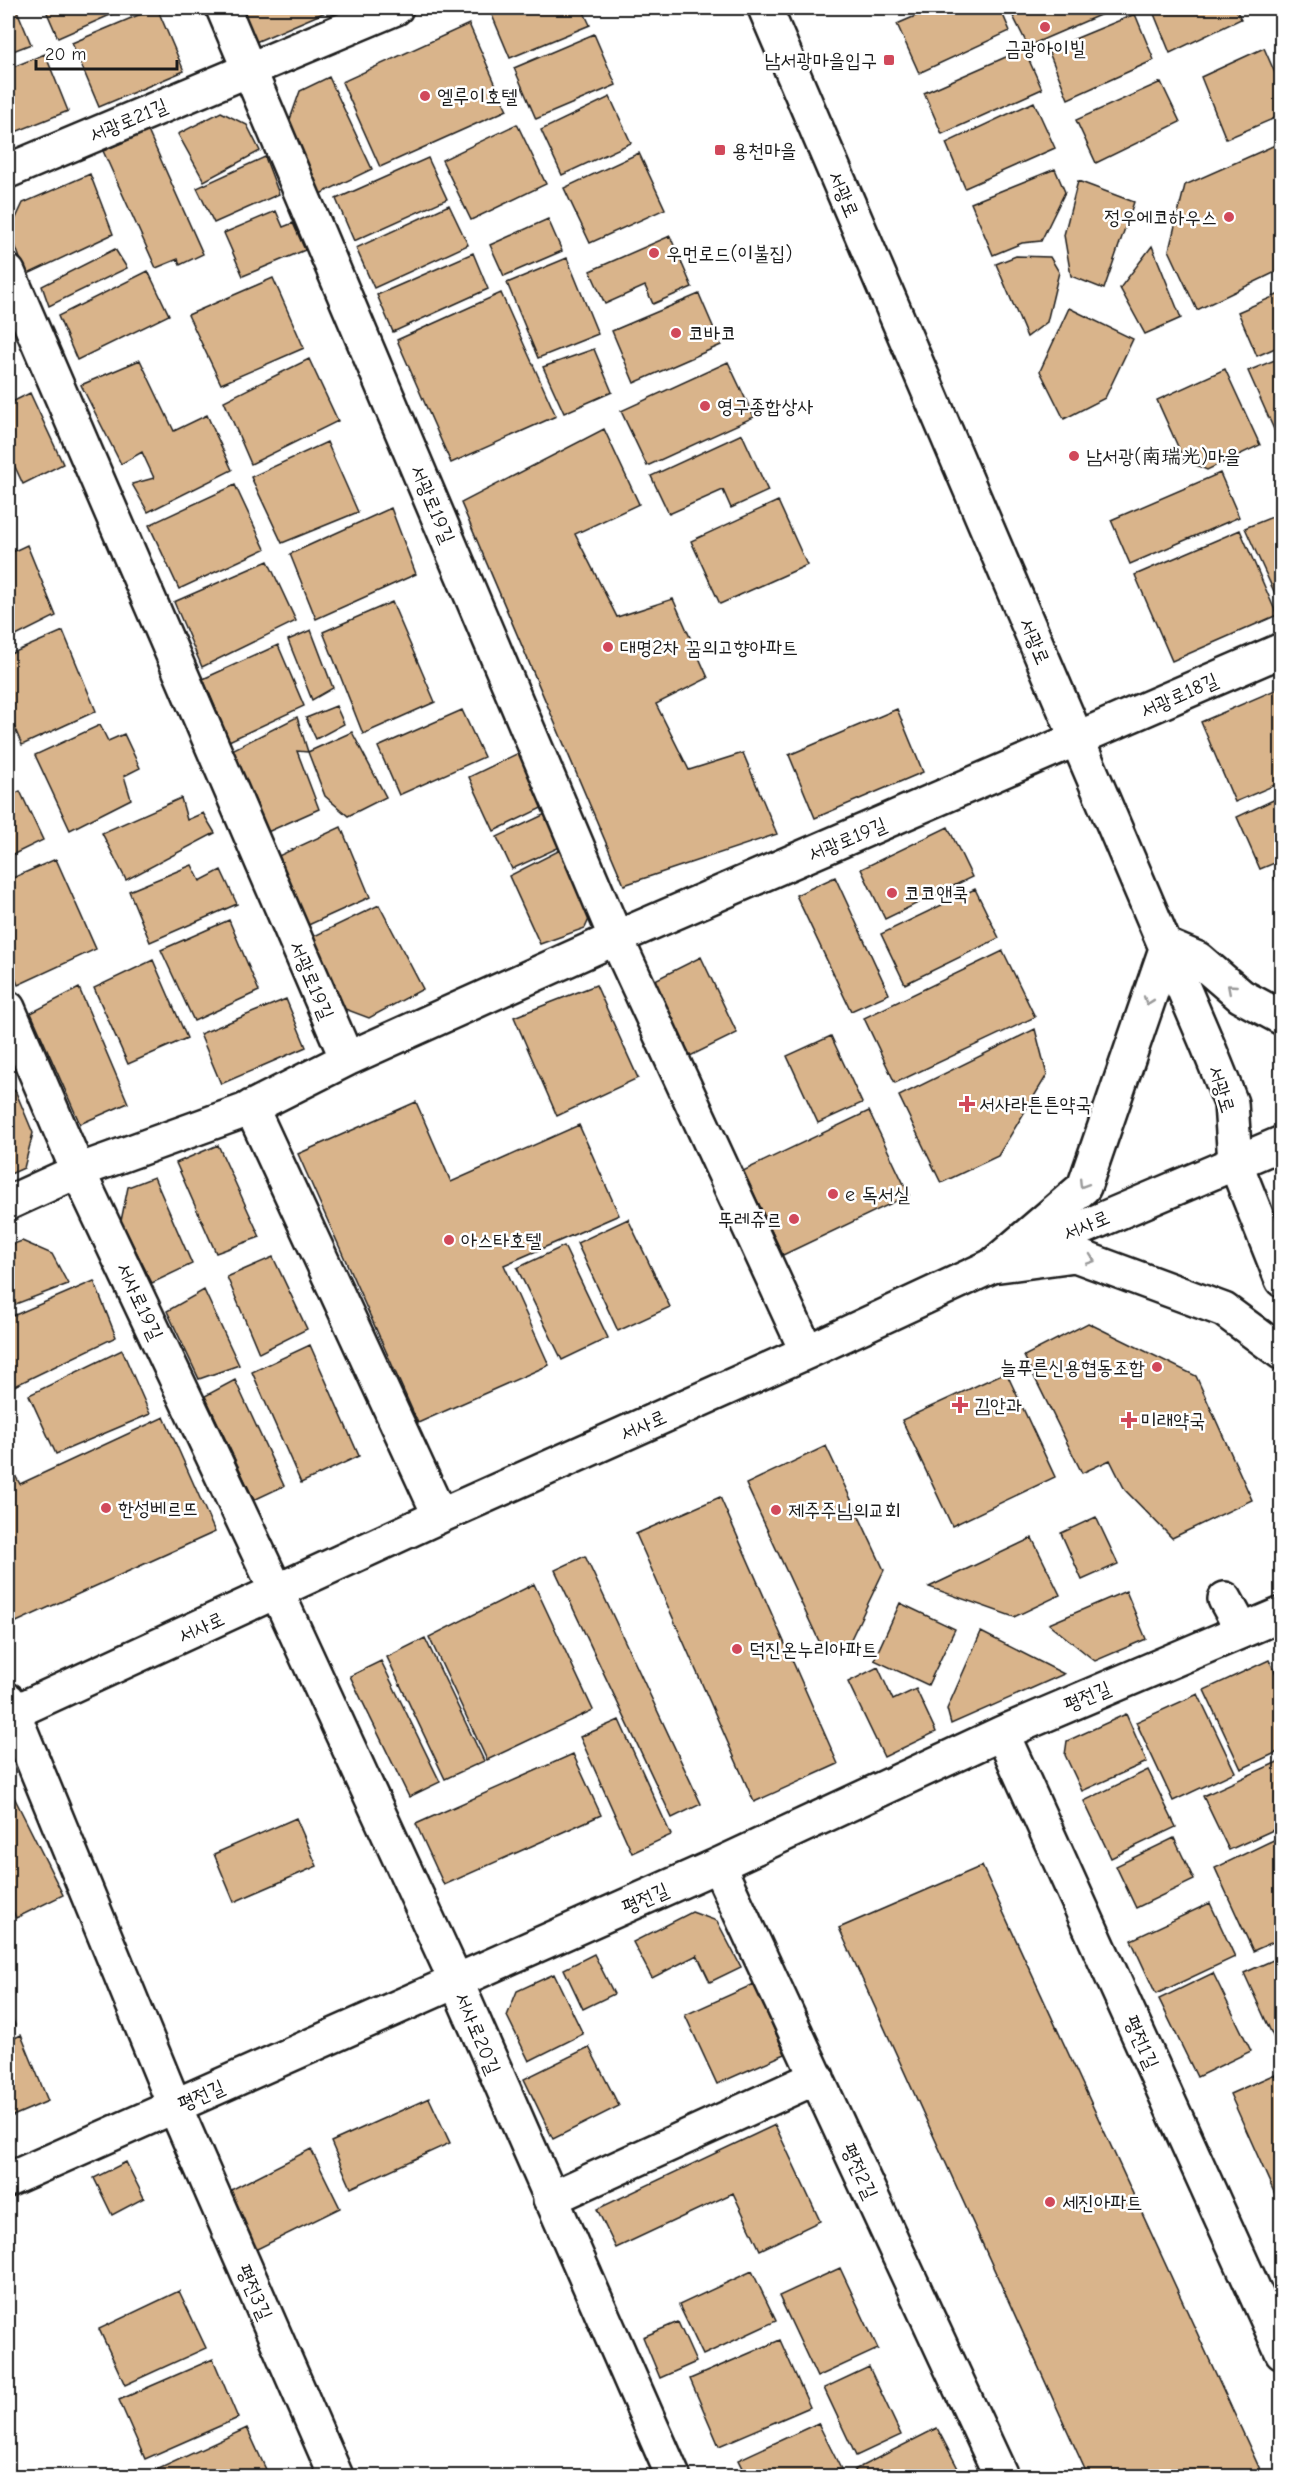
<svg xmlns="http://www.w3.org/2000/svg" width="1289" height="2484" font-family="'Comic Neue','LXGW WenKai TC','Poor Story',sans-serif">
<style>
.building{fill:#d9b48b;stroke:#1c1c1c;stroke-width:1.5}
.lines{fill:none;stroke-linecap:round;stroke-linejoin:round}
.minor-casing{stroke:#1c1c1c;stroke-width:38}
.major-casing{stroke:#1c1c1c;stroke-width:38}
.minor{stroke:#fff;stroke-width:33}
.major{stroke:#fff;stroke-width:33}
.oneway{stroke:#999}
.poi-dot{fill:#d1495b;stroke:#fff;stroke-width:2}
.labels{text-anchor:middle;stroke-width:5;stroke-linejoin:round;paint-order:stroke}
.poi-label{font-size:20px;fill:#1c1c1c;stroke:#fff;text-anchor:start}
.street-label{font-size:20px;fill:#1c1c1c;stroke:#fff}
</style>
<rect width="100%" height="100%" fill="#fff"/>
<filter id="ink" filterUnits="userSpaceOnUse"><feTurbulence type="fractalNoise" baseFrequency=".0167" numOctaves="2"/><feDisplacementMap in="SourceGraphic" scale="12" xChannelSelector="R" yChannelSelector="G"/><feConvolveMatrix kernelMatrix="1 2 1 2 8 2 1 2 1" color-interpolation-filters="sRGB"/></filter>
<g filter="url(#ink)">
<path class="building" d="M8,8H16L31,44L8,53Z
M45,8H126L58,38Z
M155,8H157L184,71L99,107L72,43Z
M235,8H335L251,44Z
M489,8H582L590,25L510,58Z
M889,8H903L891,13Z
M934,8H1000L1010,31L919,73L897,24Z
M1009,8H1116L1028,46Z
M1155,8H1235L1241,19L1170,53L1152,9Z
M1135,14L1154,60L1068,99L1048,50Z
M469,24L507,110L380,167L342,82Z
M594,34L616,85L536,119L514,68Z
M1264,48L1282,89V115L1226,139L1201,77Z
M1024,49L1042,89L942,134L924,93Z
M45,54L68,111L8,135V69Z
M329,77L372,169L320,194L288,125L300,91Z
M1161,82L1180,122L1096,163L1076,120Z
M610,97L631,143L562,175L541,130Z
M1034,102L1055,148L965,188L946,143Z
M221,112L247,125L260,151L204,181L178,134Z
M517,124L546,184L471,220L442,160Z
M148,131L203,254L180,265L178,259L156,268L103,151Z
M1282,142V269L1197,310L1169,250L1185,185Z
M639,153L665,209L590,243L564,188Z
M265,157L279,194L214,223L197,188Z
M428,158L447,199L354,241L336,199Z
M1055,169L1065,192L1041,241L1022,243L993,255L971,203Z
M90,174L113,234L26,275L10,231L23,203Z
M1078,181L1134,202L1104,289L1071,276L1064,235Z
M449,205L468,245L374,288L356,248Z
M276,211L283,227L293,223L305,250L243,276L224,233Z
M548,219L562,251L504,276L490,245Z
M670,236L692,287L653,304L645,286L605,304L590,271Z
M1152,246L1181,318L1145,334L1120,288Z
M115,249L127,268L49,306L42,286Z
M473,253L488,289L393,332L377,295Z
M1016,256L1050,257L1059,272L1047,322L1027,337L996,264Z
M567,258L598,334L538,358L507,283Z
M148,271L169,315L77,360L58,316Z
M273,278L304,348L221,384L188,315Z
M501,293L556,416L451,463L397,340Z
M1282,293V345L1257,356L1238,312Z
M699,294L721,345L634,383L612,331Z
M1069,308L1133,339L1105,398L1064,419L1040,371Z
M594,349L612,392L564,413L543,367Z
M1282,357V431L1276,434L1248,371Z
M309,359L338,421L251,464L224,401Z
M140,360L174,431L207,415L232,470L148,512L132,484L154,478L142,452L121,464L81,385Z
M728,362L754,417L647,466L621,411Z
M1225,369L1260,445L1207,470L1184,460L1157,400Z
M30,393L63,464L23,484L8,452V404Z
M604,429L639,504L575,534L617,617L673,599L708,678L656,704L689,770L743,753L777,834L624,885L461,503Z
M742,434L768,491L731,508L723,490L669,514L651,476Z
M327,442L358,512L282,543L251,477Z
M1220,473L1239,517L1130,564L1111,520Z
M235,485L265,549L179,589L149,525Z
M778,501L807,565L720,604L691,541Z
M391,508L416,574L316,619L290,554Z
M1282,513V609L1245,528Z
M1240,530L1277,615L1172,661L1135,575Z
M27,545L56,616L8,640V554Z
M268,561L296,621L202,667L174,602Z
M392,602L435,702L363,734L323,632Z
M311,630L333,688L312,700L288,640Z
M63,631L96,711L22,745L8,713V655Z
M278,645L304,706L229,741L203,679Z
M1282,687V782L1235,802L1201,722Z
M336,706L344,724L316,739L306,718Z
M897,709L923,772L815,818L789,755Z
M462,710L484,757L399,795L378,747Z
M297,717L308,752L297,751L319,809L263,834L228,752Z
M100,725L108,741L124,734L140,768L124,776L131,799L70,830L35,755Z
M352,732L386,797L348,816L325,796L308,752Z
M529,748L554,802L494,831L469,777Z
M20,791L43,840L8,857V797Z
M1282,796V860L1260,869L1237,817Z
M181,798L187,820L203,813L215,833L126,880L102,833Z
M558,808L573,841L512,869L497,837Z
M341,827L370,897L304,927L274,858Z
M948,827L972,877L885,919L861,869Z
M574,843L599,897L585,928L540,944L509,876Z
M56,859L96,949L18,985L8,960V880Z
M192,865L200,881L221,870L237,904L150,942L129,891Z
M1282,874V894L1274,877Z
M835,877L889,994L851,1011L796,895Z
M975,889L999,938L905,984L881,934Z
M379,905L423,989L369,1018L337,1006L308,939Z
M229,920L259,991L194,1021L161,950Z
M1003,951L1035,1017L895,1083L864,1018Z
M701,957L737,1033L684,1059L647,984Z
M153,960L187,1038L128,1064L94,988Z
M596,985L638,1078L557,1116L514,1017Z
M79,988L128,1103L80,1124L31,1013Z
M286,999L306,1047L221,1084L200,1034Z
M1035,1029L1047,1075L998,1156L941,1183L899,1096Z
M831,1036L862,1103L818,1123L787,1056Z
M15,1090L33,1133L24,1168L8,1175V1093Z
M416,1102L451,1182L579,1125L619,1215L504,1265L549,1365L418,1423L298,1154Z
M869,1111L909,1195L783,1255L743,1171Z
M218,1145L260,1237L216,1253L176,1163Z
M154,1177L192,1264L152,1283L121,1221L128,1187Z
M628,1219L670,1307L618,1331L577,1243Z
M22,1241L52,1254L68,1284L8,1307V1246Z
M564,1246L608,1338L562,1360L517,1268Z
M273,1257L307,1329L259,1353L227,1277Z
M94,1281L116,1337L8,1389V1318Z
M204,1290L239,1365L199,1379L167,1311Z
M1088,1323L1196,1376L1252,1500L1172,1538L1125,1490L1110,1460L1082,1473L1024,1356Z
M310,1345L359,1456L301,1483L252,1372Z
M122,1350L150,1414L56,1454L29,1395Z
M1006,1372L1055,1477L952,1526L902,1420Z
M235,1380L284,1486L254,1500L205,1396Z
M164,1417L215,1532L12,1624L8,1614V1463L20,1484Z
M826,1446L884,1570L849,1643L825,1654L746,1484Z
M720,1497L838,1764L754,1802L636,1534Z
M1096,1517L1118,1564L1082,1580L1061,1533Z
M1032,1538L1060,1595L1014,1617L929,1587Z
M585,1556L701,1804L672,1818L555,1570Z
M534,1584L593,1710L487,1760L429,1637Z
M1126,1591L1146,1639L1095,1661L1049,1624Z
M900,1603L955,1629L928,1685L874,1660Z
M981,1632L1064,1674L951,1724L947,1709Z
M425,1638L484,1761L445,1779L387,1657Z
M1269,1660L1282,1685V1750L1241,1769L1204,1690Z
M381,1661L440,1782L409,1797L350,1676Z
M878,1667L893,1700L916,1689L936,1732L884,1757L848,1682Z
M1198,1694L1235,1772L1173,1801L1136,1722Z
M1126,1714L1147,1762L1082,1791L1065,1755L1067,1741Z
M619,1720L671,1835L632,1853L580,1737Z
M573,1754L601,1815L444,1885L416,1824Z
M1282,1760V1826L1229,1850L1203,1796Z
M1148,1770L1176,1827L1111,1858L1084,1801Z
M11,1791L63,1895L16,1918L8,1900V1793Z
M296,1818L317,1866L234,1902L214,1854Z
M1282,1836V1938L1253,1951L1215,1868Z
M1174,1838L1194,1880L1136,1908L1116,1866Z
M982,1866L1263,2476H1088L839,1928Z
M1210,1903L1235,1957L1156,1994L1131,1940Z
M692,1912L717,1921L741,1967L710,1982L697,1955L652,1978L633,1942Z
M594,1954L614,1994L583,2009L564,1969Z
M1282,1956V2056L1244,1973Z
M1213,1973L1251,2051L1197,2077L1159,1999Z
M554,1974L583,2034L529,2061L507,2016L517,1991Z
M754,1984L785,2054L717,2084L685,2015Z
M8,2009L15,2025L8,2029Z
M21,2035L48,2101L8,2118V2041Z
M589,2047L619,2106L553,2139L524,2079Z
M1275,2074L1282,2088V2210L1230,2094Z
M429,2098L450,2143L351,2188L331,2142Z
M775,2125L820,2221L760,2250L733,2193L616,2248L597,2209Z
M311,2149L340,2208L249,2253L221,2195Z
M126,2162L144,2198L112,2215L94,2178Z
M840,2268L878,2349L817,2377L779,2296Z
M752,2271L776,2321L703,2355L679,2305Z
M179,2291L206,2348L125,2385L99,2329Z
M678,2322L696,2362L660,2378L643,2337Z
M780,2340L810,2407L719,2446L690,2379Z
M213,2359L238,2418L145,2459L119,2400Z
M869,2367L901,2435L856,2456L824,2388Z
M818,2423L841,2469L824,2476H746L738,2460Z
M247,2428L269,2476H154L152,2472Z
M937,2428L962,2476H858L854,2470Z"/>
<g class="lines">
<g class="minor-casing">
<path id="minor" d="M223,8L616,938L807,1352
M8,171L396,8
M8,272L347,1059
M8,1008L78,1171L277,1592L456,1981L673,2476
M251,1107L440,1516
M8,1203L78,1171L244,1111L347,1059L616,938L1282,650
M1225,1599L1242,1630
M8,1700L175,2107L336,2476
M8,1715L440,1516L807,1352L992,1266L1282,1143
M1002,1733L1282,2352
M718,1865L1001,2476
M8,2180L718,1865L1002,1733L1282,1614
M550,2199L817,2077"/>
</g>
<g class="major-casing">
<path id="major" d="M765,8L1208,1046L1231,1103L1235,1162L1282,1280
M992,1266L1084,1187L1167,946L1198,959L1241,996L1282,1018
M992,1266L1075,1255L1224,1310L1282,1353"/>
</g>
<use href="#minor" class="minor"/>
<use href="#major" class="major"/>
</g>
<defs><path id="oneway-chevron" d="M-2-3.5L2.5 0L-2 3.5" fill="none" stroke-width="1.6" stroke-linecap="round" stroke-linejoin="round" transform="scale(1.5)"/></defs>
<g class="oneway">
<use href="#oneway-chevron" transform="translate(1231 988) rotate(-139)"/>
<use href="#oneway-chevron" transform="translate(1148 1001) rotate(109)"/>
<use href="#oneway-chevron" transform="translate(1083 1184) rotate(122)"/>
<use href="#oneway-chevron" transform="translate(1091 1260) rotate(19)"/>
</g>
</g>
<g class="poi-dot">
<circle cx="1045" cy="27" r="6"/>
<rect x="883" y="54" width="12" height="12" rx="3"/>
<circle cx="425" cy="96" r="6"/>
<rect x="714" y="144" width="12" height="12" rx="3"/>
<circle cx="1229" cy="217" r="6"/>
<circle cx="654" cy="253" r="6"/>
<circle cx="676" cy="333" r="6"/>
<circle cx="705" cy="406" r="6"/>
<circle cx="1074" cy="456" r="6"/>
<circle cx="608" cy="647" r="6"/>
<circle cx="892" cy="893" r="6"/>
<path d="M964 1095h6v6h6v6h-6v6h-6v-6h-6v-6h6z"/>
<circle cx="833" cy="1194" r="6"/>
<circle cx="794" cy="1219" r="6"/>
<circle cx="449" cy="1240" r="6"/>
<circle cx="1157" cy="1367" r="6"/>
<path d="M957 1396h6v6h6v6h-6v6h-6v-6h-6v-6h6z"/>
<path d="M1126 1411h6v6h6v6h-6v6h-6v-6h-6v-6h6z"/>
<circle cx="106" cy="1508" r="6"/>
<circle cx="776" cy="1510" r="6"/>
<circle cx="737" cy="1649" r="6"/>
<circle cx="1050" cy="2202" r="6"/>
</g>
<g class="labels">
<g class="poi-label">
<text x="1045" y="55" text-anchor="middle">금광아이빌</text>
<text x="877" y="67" text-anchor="end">남서광마을입구</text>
<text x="437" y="103">엘루이호텔</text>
<text x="732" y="157">용천마을</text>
<text x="1217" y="224" text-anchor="end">정우에코하우스</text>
<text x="666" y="260">우먼로드(이불집)</text>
<text x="688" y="340">코바코</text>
<text x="717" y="413">영구종합상사</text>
<text x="1086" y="463">남서광(南瑞光)마을</text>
<text x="620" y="654">대명2차 꿈의고향아파트</text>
<text x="904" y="900">코코앤쿡</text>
<text x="979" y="1111">서사라튼튼약국</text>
<text x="845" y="1201">e 독서실</text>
<text x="782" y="1226" text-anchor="end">뚜레쥬르</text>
<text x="461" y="1247">아스타호텔</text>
<text x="1145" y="1374" text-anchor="end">늘푸른신용협동조합</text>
<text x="974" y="1412">김안과</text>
<text x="1141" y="1427">미래약국</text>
<text x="118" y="1515">한성베르뜨</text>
<text x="788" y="1517">제주주님의교회</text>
<text x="749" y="1656">덕진온누리아파트</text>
<text x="1062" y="2209">세진아파트</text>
</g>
<g class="street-label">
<text transform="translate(128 120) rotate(-23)" y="7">서광로21길</text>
<text transform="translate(844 194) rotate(67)" y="7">서광로</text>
<text transform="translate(433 504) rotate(67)" y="7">서광로19길</text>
<text transform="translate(1035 641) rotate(67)" y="7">서광로</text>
<text transform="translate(1179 695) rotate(-24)" y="7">서광로18길</text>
<text transform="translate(847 839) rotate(-23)" y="7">서광로19길</text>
<text transform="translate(312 980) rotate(67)" y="7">서광로19길</text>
<text transform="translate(1222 1089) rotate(73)" y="7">서광로</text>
<text transform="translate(1086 1225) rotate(-23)" y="7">서사로</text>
<text transform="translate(140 1301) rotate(65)" y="7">서사로19길</text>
<text transform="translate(643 1425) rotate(-24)" y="7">서사로</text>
<text transform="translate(201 1627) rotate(-25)" y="7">서사로</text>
<text transform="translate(1087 1696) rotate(-23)" y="7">평전길</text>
<text transform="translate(645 1898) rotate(-24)" y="7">평전길</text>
<text transform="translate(478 2033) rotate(67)" y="7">서사로20길</text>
<text transform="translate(1142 2042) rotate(66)" y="7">평전1길</text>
<text transform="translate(201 2095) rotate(-24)" y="7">평전길</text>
<text transform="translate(860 2171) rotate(65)" y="7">평전2길</text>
<text transform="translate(255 2292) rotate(66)" y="7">평전3길</text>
</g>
</g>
<rect width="1289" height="2484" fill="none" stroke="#fff" stroke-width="30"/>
<rect x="15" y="15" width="1259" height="2454" fill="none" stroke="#1c1c1c" stroke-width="2" filter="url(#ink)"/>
<path d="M36 60v9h141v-9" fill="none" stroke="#1c1c1c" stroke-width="3"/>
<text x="45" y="60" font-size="18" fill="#1c1c1c" stroke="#ffffff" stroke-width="4.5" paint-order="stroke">20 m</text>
</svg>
